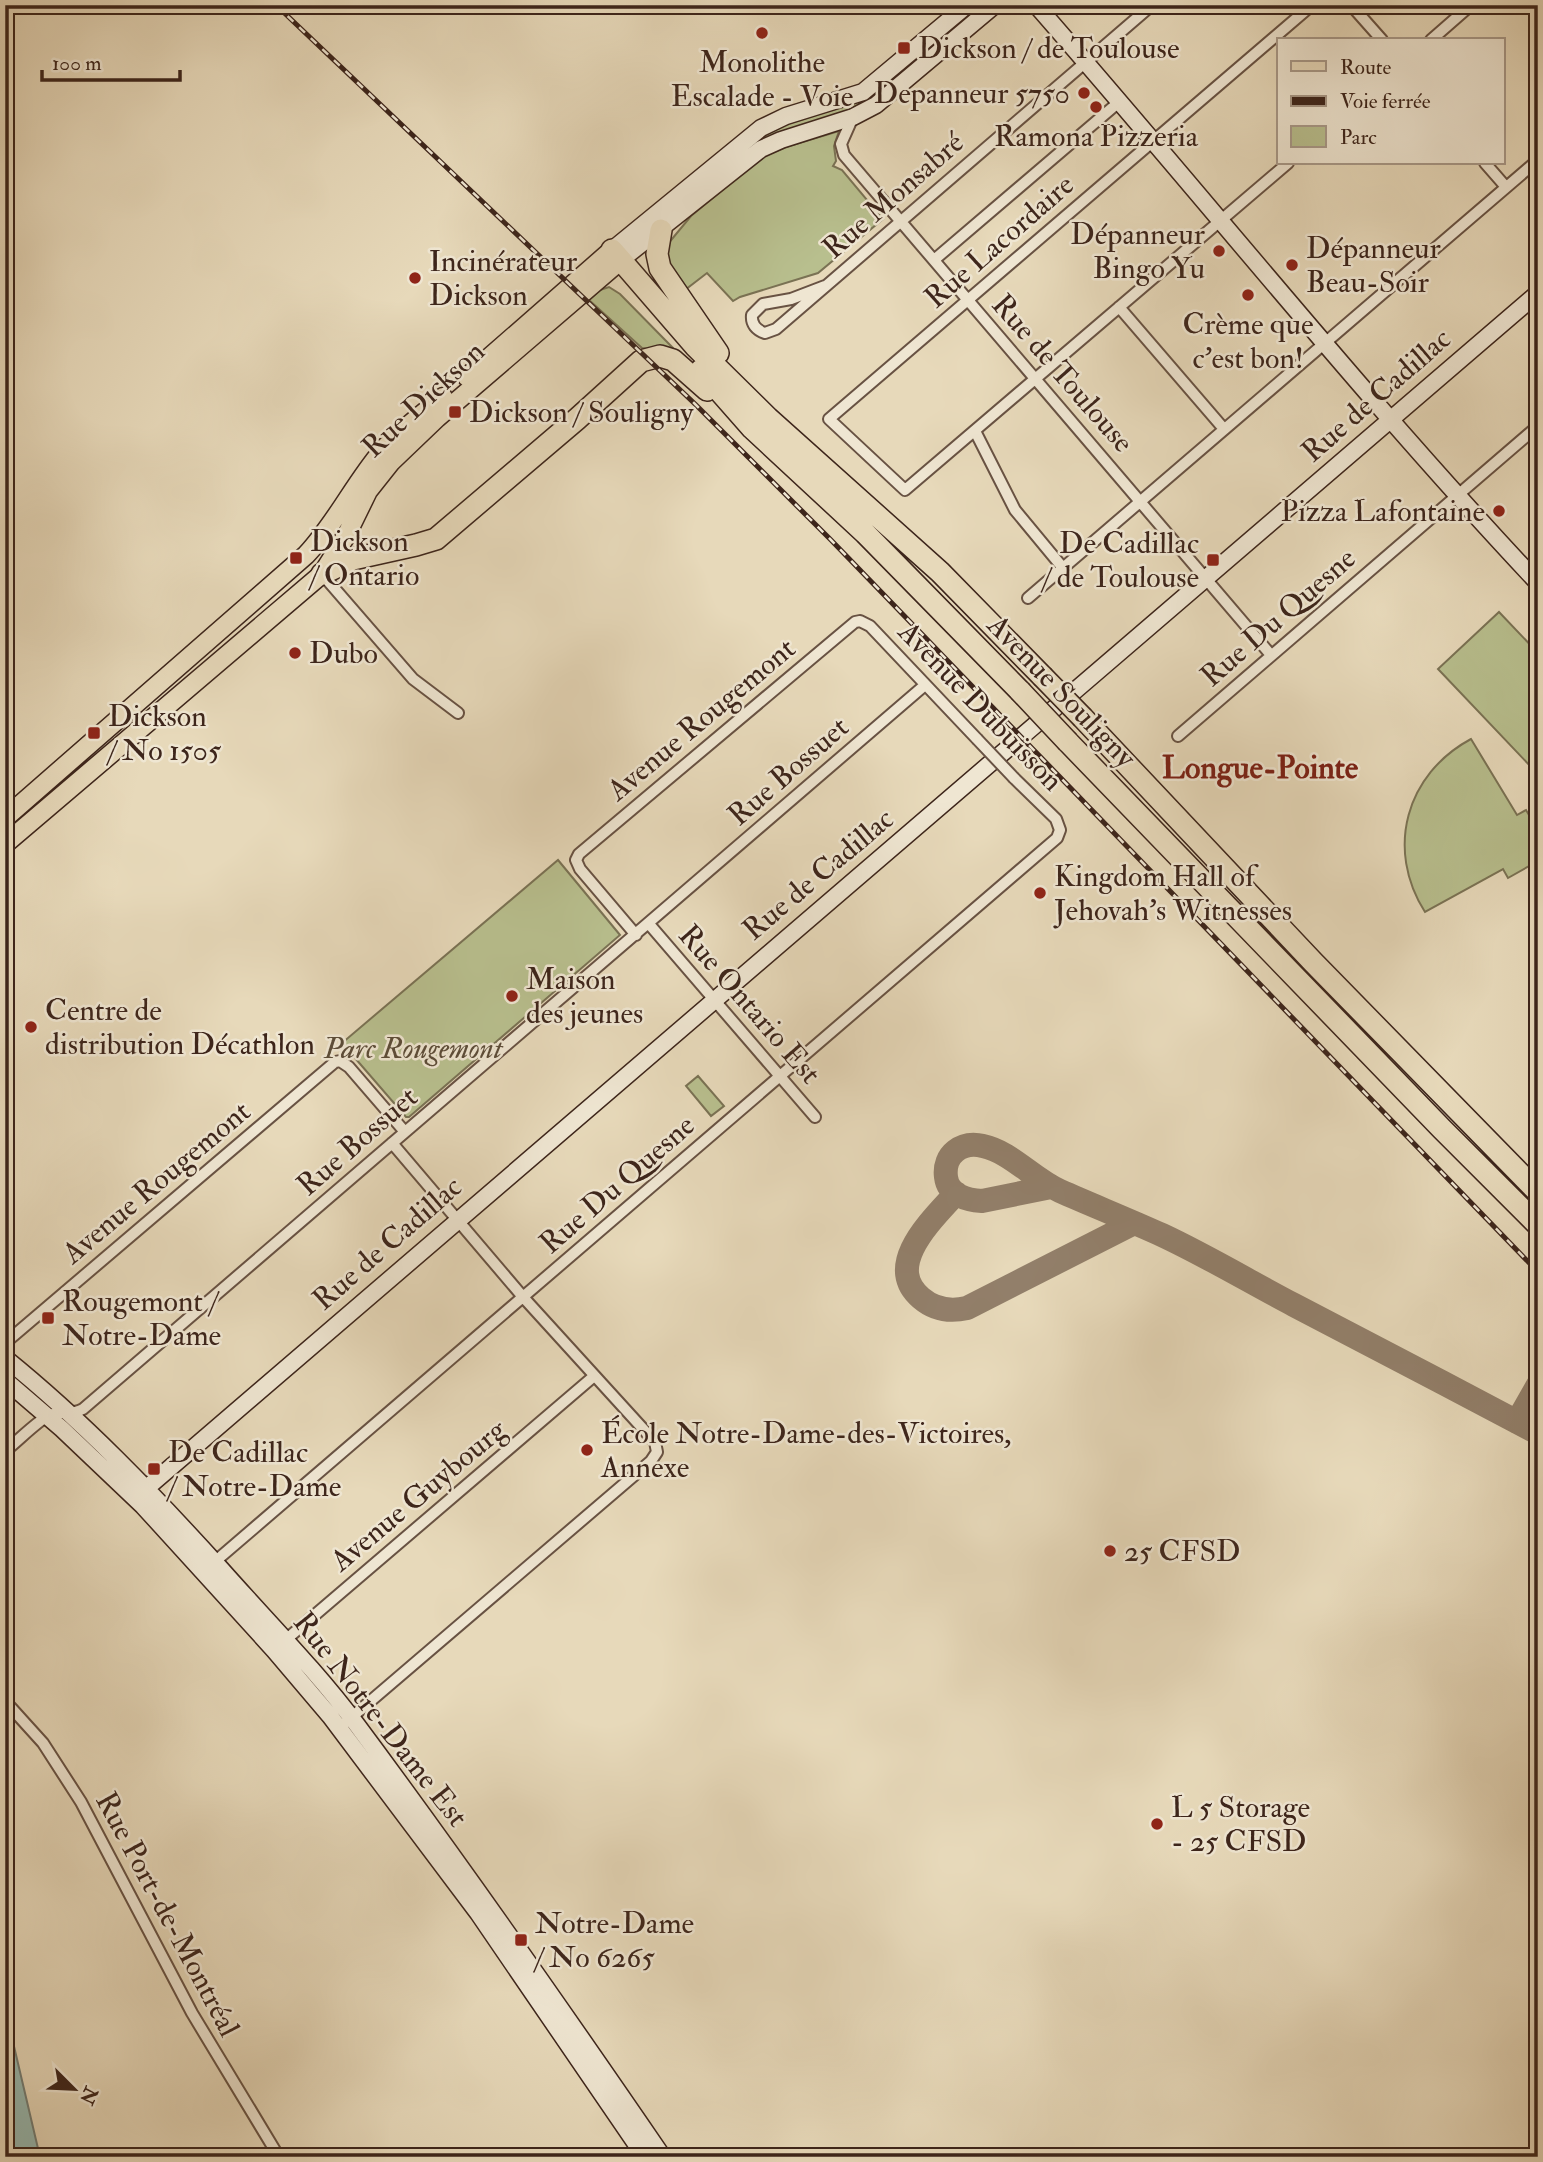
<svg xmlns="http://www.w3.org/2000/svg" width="1543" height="2162" font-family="'IM FELL Double Pica',serif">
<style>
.green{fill:#b8bf8e;stroke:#7a7254;stroke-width:2}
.water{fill:#97bab2;stroke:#737e76;stroke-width:2}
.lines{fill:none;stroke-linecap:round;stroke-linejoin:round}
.taxiway{stroke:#927f6a;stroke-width:24}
.street-casing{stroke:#685243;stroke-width:14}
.secondary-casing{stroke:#3d251b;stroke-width:19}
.primary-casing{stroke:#3d251b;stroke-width:21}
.highway-casing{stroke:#3d251b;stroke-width:24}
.street{stroke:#efe6d2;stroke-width:10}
.secondary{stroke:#efe6d2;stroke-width:16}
.primary{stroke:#e7d9ba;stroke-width:18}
.highway{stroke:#e7d9ba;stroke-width:21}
.rail-casing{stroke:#3d251b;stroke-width:5}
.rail{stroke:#efe6d2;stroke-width:2.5;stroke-dasharray:8;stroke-linecap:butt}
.street-bridge-casing{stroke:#685243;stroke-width:14;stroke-linecap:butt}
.highway-bridge-casing{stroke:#3d251b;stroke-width:24;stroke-linecap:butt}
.street-bridge{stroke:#efe6d2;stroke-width:10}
.highway-bridge{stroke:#e7d9ba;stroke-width:21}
.poi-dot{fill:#8f2418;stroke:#efe6d2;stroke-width:2.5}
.labels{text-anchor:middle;stroke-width:5;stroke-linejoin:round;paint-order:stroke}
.poi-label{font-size:30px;fill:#3d251b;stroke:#efe6d2;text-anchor:start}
.street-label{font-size:30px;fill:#3d251b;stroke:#efe6d2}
.park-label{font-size:30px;font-style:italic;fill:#5c4c38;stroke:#efe6d2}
.neighbourhood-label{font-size:32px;font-weight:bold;fill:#7a1f14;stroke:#efe6d2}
</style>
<rect width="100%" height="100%" fill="#e7d9ba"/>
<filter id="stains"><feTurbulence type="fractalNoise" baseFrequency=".00286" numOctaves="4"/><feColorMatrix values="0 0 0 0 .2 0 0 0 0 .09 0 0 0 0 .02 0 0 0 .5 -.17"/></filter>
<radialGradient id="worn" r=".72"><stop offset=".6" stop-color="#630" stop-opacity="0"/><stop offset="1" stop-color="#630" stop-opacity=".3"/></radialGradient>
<path class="green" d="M956,23L959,26C923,57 888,92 845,112C817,125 785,127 757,142L756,140L784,125L866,99Z
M839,131L834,146L836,161L833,166L842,170L883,219L818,273L740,297L733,301L707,273L681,293L664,267L667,245L691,216L762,157L786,147Z
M609,287L620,294L673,348L671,352L642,348L589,300L600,290Z
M1499,612L1538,653V766L1534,770L1438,669Z
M1471,739L1517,815L1526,810L1538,830V861L1508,878L1503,869L1425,912C1385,849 1406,774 1471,739Z
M558,860L620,935L409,1117H406L342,1043Z
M698,1076L724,1106L711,1116L686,1086Z"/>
<path class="water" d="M5,2008L40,2157H5Z"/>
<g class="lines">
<path class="taxiway" d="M1051,1187L982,1201C967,1200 948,1195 946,1177C943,1154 962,1141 983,1146C1011,1152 1033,1179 1060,1191C1094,1206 1129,1220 1162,1235C1207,1256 1250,1282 1294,1305C1375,1347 1457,1390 1538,1433
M956,1193C934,1218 882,1265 921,1298C935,1310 950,1312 967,1308L1134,1223
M1517,1422L1538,1385"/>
<g class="street-casing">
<path id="street" d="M1351,5L1382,40
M1431,40L1471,5
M853,117L841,144L844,155L1271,655
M1288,163L905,490L829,419L1312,5
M1485,163L1506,187
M934,260L1119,102
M825,286L791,299L763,304L752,315C751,324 756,330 765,333L776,329L1152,5
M1119,307L1224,429
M975,431L1015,510L1063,568
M322,574L413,679L458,713
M1028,598L1538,160
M1178,736L1538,426
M649,924L815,1117
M636,935L580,869L576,860L579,854L855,622L860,621L870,626L977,739
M5,1343L335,1062L340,1061L349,1067L405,1132
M5,1451C16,1443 39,1419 50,1415C62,1410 71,1416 83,1409L925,685
M211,1565L1057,838L1060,830L1056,819L1014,778
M282,1643L593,1377
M5,1701L43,1743L81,1802L192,2013L279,2157
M339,1728L651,1461L657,1452L655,1442L523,1297L392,1143"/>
</g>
<g class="secondary-casing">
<path id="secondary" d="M1036,5C1204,197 1363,397 1538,583
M612,250L761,128L786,116L863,92L967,5
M621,260L761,149L781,140L853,117L876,105L995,5
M5,1358C83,1421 153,1494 221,1569C266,1620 316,1670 357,1725C462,1866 563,2011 663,2157
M5,1380L62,1429L143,1506L274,1650L330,1716L478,1913L645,2157
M135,1498L1538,293"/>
</g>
<g class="primary-casing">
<path id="primary" d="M467,377L612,250
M5,818L306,555C336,523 354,484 382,451C400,430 423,414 443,397
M5,844L322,574L346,536L368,491L391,462L437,418L621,260"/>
</g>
<g class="highway-casing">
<path id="highway" d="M661,230L657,254L660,268L718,353
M612,250L695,346L768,418L940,572L1042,676
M701,370L752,428L865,533L1020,691
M322,574L353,559L416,545L436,539L577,419L641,361L660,356L673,360L707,390
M1083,718L1313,962L1538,1192
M1068,742L1442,1129L1538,1225"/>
</g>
<use href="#street" class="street"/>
<use href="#secondary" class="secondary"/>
<use href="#primary" class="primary"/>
<use href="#highway" class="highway"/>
<g class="rail-casing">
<path id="rail" d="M276,5L695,404L831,540L1538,1272"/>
</g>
<use href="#rail" class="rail"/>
<g class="street-bridge-casing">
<path id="street-bridge" d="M977,739L1014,778"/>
</g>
<g class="highway-bridge-casing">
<path id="highway-bridge" d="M1042,676L1083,718
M1020,691L1068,742"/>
</g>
<use href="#street-bridge" class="street-bridge"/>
<use href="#highway-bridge" class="highway-bridge"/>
</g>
<g class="poi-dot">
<circle cx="762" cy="33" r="7"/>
<rect x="897" y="41" width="14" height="14" rx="3.5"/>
<circle cx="1084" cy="93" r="7"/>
<circle cx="1096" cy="107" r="7"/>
<circle cx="1219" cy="251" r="7"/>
<circle cx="1292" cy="265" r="7"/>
<circle cx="415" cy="278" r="7"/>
<circle cx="1248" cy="295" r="7"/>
<rect x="448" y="405" width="14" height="14" rx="3.5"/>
<circle cx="1499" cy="511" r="7"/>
<rect x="289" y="551" width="14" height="14" rx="3.5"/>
<rect x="1206" y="553" width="14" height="14" rx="3.5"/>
<circle cx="295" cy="653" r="7"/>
<rect x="87" y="726" width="14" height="14" rx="3.5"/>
<circle cx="1040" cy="893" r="7"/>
<circle cx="512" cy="996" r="7"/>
<circle cx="31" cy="1027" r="7"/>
<rect x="41" y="1311" width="14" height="14" rx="3.5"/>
<circle cx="587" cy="1450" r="7"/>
<rect x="147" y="1462" width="14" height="14" rx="3.5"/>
<circle cx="1110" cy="1551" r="7"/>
<circle cx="1157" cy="1824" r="7"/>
<rect x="514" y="1933" width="14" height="14" rx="3.5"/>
</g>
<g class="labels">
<g class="poi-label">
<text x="918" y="58">Dickson / de Toulouse</text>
<text x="762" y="72" text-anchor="middle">Monolithe<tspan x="762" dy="34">Escalade - Voie</tspan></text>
<text x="1070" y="103" text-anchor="end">Depanneur 5750</text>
<text x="1096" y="146" text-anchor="middle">Ramona Pizzeria</text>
<text x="1205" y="244" text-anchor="end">Dépanneur<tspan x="1205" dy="34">Bingo Yu</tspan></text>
<text x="1306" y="258">Dépanneur<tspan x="1306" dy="34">Beau-Soir</tspan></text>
<text x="429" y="271">Incinérateur<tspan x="429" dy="34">Dickson</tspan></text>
<text x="1248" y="334" text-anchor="middle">Crème que<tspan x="1248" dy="34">c'est bon!</tspan></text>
<text x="469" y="422">Dickson / Souligny</text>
<text x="1485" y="521" text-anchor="end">Pizza Lafontaine</text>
<text x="310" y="551">Dickson<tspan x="310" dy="34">/ Ontario</tspan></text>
<text x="1199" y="553" text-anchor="end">De Cadillac<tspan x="1199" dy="34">/ de Toulouse</tspan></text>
<text x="309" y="663">Dubo</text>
<text x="108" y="726">Dickson<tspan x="108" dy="34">/ No 1505</tspan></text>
<text x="1054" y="886">Kingdom Hall of<tspan x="1054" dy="34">Jehovah's Witnesses</tspan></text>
<text x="526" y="989">Maison<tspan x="526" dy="34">des jeunes</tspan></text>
<text x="45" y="1020">Centre de<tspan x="45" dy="34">distribution Décathlon</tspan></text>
<text x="62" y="1311">Rougemont /<tspan x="62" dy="34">Notre-Dame</tspan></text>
<text x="601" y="1443">École Notre-Dame-des-Victoires,<tspan x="601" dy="34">Annexe</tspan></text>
<text x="168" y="1462">De Cadillac<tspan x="168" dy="34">/ Notre-Dame</tspan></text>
<text x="1124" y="1561">25 CFSD</text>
<text x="1171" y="1817">L 5 Storage<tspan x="1171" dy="34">- 25 CFSD</tspan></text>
<text x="535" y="1933">Notre-Dame<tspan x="535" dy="34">/ No 6265</tspan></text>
</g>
<g class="street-label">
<text transform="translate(893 195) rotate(-41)" y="10">Rue Monsabré</text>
<text transform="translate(999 241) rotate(-41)" y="10">Rue Lacordaire</text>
<text transform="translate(1063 373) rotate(49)" y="10">Rue de Toulouse</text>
<text transform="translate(1376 395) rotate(-41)" y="10">Rue de Cadillac</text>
<text transform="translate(423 399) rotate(-43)" y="10">Rue Dickson</text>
<text transform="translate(1278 617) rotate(-41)" y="10">Rue Du Quesne</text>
<text transform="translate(1062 691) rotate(46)" y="10">Avenue Souligny</text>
<text transform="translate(981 706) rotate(46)" y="10">Avenue Dubuisson</text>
<text transform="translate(701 719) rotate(-40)" y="10">Avenue Rougemont</text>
<text transform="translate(788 771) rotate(-41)" y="10">Rue Bossuet</text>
<text transform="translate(818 874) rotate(-40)" y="10">Rue de Cadillac</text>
<text transform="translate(750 1004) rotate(49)" y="10">Rue Ontario Est</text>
<text transform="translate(357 1141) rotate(-41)" y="10">Rue Bossuet</text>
<text transform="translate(156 1182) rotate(-40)" y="10">Avenue Rougemont</text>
<text transform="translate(617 1184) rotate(-41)" y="10">Rue Du Quesne</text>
<text transform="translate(387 1243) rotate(-41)" y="10">Rue de Cadillac</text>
<text transform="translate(418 1495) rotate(-40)" y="10">Avenue Guybourg</text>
<text transform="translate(381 1719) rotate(52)" y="10">Rue Notre-Dame Est</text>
<text transform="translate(168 1914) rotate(62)" y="10">Rue Port-de-Montréal</text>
</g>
<g class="park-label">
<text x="413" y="1058">Parc Rougemont</text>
</g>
<g class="neighbourhood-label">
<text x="1260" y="778">Longue-Pointe</text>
</g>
</g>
<rect width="1543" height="2162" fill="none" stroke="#e7d9ba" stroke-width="28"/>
<rect x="7" y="7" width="1529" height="2148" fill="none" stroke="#3d251b" stroke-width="3.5"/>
<rect x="14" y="14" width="1515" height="2134" fill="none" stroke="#3d251b" stroke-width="2"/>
<rect x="1277" y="38" width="228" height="126" fill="#efe6d2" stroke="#a89989" stroke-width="2"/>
<rect x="1291" y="61" width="35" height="10" fill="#e7d9ba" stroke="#a89989" stroke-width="2"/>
<text x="1340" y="74" font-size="21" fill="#3d251b">Route</text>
<rect x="1291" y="96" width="35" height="10" fill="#3d251b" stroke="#a89989" stroke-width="2"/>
<text x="1340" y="108" font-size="21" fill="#3d251b">Voie ferrée</text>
<rect x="1291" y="126" width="35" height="21" fill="#b8bf8e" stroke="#a89989" stroke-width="2"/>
<text x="1340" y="144" font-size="21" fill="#3d251b">Parc</text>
<g transform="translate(74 2089) rotate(114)" stroke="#efe6d2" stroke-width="5" paint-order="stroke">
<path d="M0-5L12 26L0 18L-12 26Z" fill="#3d251b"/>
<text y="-10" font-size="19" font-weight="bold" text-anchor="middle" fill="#3d251b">N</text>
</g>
<path d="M42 70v10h138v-10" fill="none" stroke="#3d251b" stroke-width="3.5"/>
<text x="52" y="70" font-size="21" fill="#3d251b" stroke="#efe6d2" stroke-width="5" paint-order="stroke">100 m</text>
<rect width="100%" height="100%" filter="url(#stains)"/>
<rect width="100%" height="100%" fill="url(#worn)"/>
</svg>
